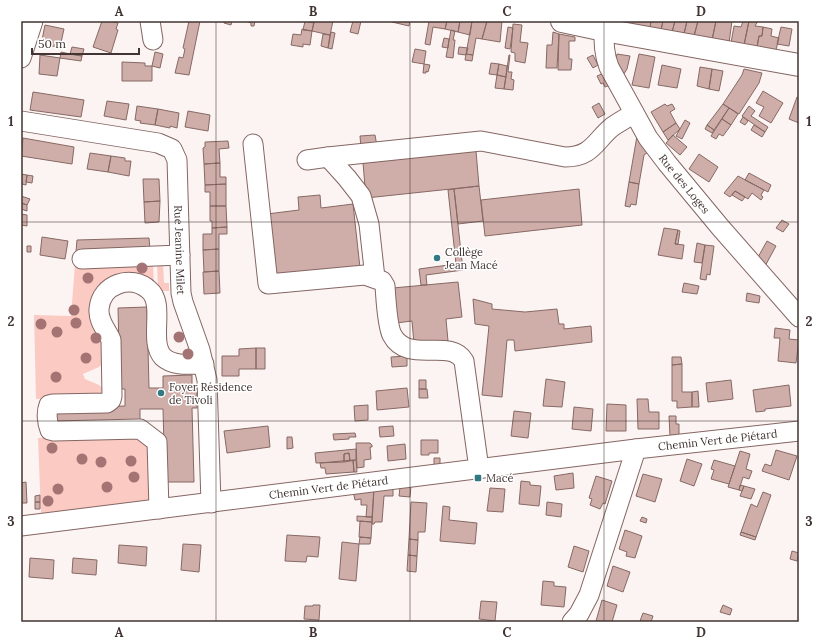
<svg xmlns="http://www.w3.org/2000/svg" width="820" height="643" font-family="Lora,serif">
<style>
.green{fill:#facac3}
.building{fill:#cfaea9;stroke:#876964}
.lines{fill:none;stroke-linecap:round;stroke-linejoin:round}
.minor-casing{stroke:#846662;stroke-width:21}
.major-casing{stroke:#846662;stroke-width:24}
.minor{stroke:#fff;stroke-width:19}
.major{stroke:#fff;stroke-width:22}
.tree{fill:#a37473}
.grid{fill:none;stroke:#413432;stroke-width:1;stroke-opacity:0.55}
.poi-dot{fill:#327a83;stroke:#fff;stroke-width:1.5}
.labels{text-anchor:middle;stroke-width:3;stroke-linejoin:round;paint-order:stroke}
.street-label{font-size:11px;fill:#413432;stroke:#fff}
.poi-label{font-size:11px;fill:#413432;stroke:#fff;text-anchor:start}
.neatline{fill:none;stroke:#413432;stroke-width:1.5}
.grid-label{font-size:13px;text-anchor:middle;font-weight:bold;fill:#413432}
</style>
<rect width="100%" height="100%" fill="#fbf4f3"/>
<path class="green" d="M163,262L164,283H169V291H158L157,263Z
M153,263L154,287L112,278L101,334L103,363L99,367L83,374L85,379L99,385L105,390L103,397L36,399L34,315L71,316L75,265Z
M140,435L154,446V501L41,515L38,438Z"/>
<path class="building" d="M102,21H110L118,23L116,29L118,30L111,53L93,47Z
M189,21H200L189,75L175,73L179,57L183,58L185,49L183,48Z
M224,21H232L231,25L224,23Z
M245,21H255L254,26H251V23Z
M305,21L314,23L312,31L303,30Z
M314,21H333L330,35L312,31Z
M353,21H361L358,34L350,32Z
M392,21H410L409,26L392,22Z
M429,21H447L445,29L433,27L430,45L425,44Z
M447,21H460L458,32L445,29Z
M460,21H472L470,35L458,32Z
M472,21H487L482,39L476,38L473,55L466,54Z
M487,21H502L500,42L482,39Z
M620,21H651L650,28L620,22Z
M651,21H663L661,30L650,28Z
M663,21H675L672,32L661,30Z
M675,21H687L684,34L672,32Z
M687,21H698L694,36L684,34Z
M698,21H716L712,40L694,36Z
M716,21H732L729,43L712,40Z
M743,21H749L744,45L731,43L734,26L741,27Z
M749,21H758L755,26L763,27L762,36H759L757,47L744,45Z
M513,24L522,25L520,42L528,43L525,63L515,61V53L511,52Z
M45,25L64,29L60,47L51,46V41L42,40Z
M508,27L513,28L510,49L505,48Z
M763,27L772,29L771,36L779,38L776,50L757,47L759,36H762Z
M781,27L792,29L789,46L777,44Z
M302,29L312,31L310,45L303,44V47L291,45L293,34L301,35Z
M451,30L455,31L453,40H455L453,58L446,57Z
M331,32L335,33L332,49L328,48Z
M553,32L559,34L557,68H546L547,45H552Z
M323,34L330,35L328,48L321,46Z
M559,34L575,37V41H569V59H572L571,70H558Z
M444,38L449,39L448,48L442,47Z
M72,47L84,49L82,56L70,54Z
M459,47L468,48L466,55L458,54Z
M415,49L426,51L424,64L412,62Z
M61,52L70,54L82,56L81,61L60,58Z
M155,52L163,54L160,68L152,66Z
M466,54L473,55L472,61L465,60Z
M617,54L630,56L627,69L622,77L615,65Z
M639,54L655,57L649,88L632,85Z
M40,55L60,58L57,76L39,74Z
M509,55H510L508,72H512L511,79L514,80L513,90L504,89Z
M593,55L598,65L593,68L587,58Z
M122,62L145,63V66H152V81H122Z
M491,63L499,64L497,75L489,74Z
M424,64L430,65L428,72L426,71V73H423Z
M499,64L507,66L506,77L497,75Z
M662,65L681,69L677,88L658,85Z
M700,67L712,69L709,89L697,86Z
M712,69L723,71L719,91L709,89Z
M744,69L762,73L759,83L739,114L723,104L742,75Z
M604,73L610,85L605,87L603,83L601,84L597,76Z
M497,75L506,77L504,89L495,88Z
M763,91L783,103L771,123L759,116L764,107L756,103Z
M33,92L84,100L81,117L30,110Z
M797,97L799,98V123L789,119Z
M107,101L129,104L126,120L104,116Z
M599,103L605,114L598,118L592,107Z
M665,104L667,106L672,104L675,109L670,112L676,123L663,132L651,112Z
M723,104L729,108L714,130L707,125Z
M137,106L158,109L155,125L140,123L141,121L135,120Z
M749,106L755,111L751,116L768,127L765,132L742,116Z
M729,108L738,114L731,125L722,119Z
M158,109L179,113L177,128L170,126V128L155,125Z
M188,111L210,115L208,131L185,127Z
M743,117L748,121L745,125L740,122Z
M722,119L731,125L723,136L719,134L716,139L711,136Z
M685,120L690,123L682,139L676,136Z
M676,123L680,129L668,140L663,132Z
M707,125L714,130L712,133L705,129Z
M754,125L765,132L762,137L751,130Z
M375,135L377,146L361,148L360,136Z
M673,135L687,147L680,155L666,143Z
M637,136L648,152L644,155L639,184L629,182Z
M23,138L74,147L72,164L21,156Z
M228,141L229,148L219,149L220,163L204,164L203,148L205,147V142Z
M476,151L479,186L366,198L363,163Z
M90,153L111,156L108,172L87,169Z
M699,154L718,167L709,182L689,169Z
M111,156L125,158V161H131L129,176L108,172Z
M220,163V177H226V184L205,185L204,164Z
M749,173L771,185L768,192L745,180Z
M21,174L27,175L26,185L22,184L21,182Z
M27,175L33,176L32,183L26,182Z
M738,176L764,190L761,195L763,197L761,200L752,193L748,199L735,191L730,197L724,193Z
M143,179H159L160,201L144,202Z
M629,182L639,184L636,205L631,204L630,207L625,206Z
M226,184V206H210V192H205V185Z
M479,186L483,221L458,224L454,189Z
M454,189L463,270L426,275L427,285H421L419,269L456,264L448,190Z
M579,189L582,225L485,236L481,200Z
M735,191L745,197L742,201L732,195Z
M320,195L321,208L353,204L360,268L274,277L267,214L299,210L298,197Z
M21,196L30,199L27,205L21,203Z
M160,201L159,222L145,223L144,202Z
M21,203L27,205V211L21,209Z
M210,206H226L227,227L212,228V221H210Z
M21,214L27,215V226L21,225Z
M782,220L789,224L783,232L776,228Z
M227,227V234H219V249L203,250V234H212V228Z
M664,228L678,230L675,244L684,245L682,259L658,255Z
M678,230L680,231L678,244H675Z
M42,237L68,241L65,259L40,255Z
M149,238L150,250L76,252L77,240Z
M767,241L776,246L764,268L757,259Z
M697,243L705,245L702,263L694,262Z
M705,245L714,246L710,275L707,274L706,280L700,279Z
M27,246H31V252H27Z
M219,249V271L204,272L203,250Z
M219,271L220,293L204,294L203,272Z
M458,282L462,317L446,319L448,341L414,344L412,321L396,323L393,288Z
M684,283L699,286L697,294L682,292Z
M747,293L760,296L759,303L746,301Z
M473,299L492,304V309L525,312L557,309L559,324H564V329L591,326L592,342L515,351L514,340H507L502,397L482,395L489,326L475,324Z
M147,307L149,388H163V376L192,375V387H197V408H192L194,482H165L163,409H140V422L54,425L53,408L125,406V389H120L118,308Z
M775,328L790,330L789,339L799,340L796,363L778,361L780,338H774Z
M256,348V369H239V376H222V356H239V349Z
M256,348H265V369H256Z
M407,356V366L392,367L391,357Z
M672,357H681L682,364L672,365Z
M682,364V392H692V407L677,408V401H672V365Z
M546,379L565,382L562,407L543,406Z
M419,380H426V389H419Z
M731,380L733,399L708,402L706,383Z
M789,385L791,406L765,409V411L756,412L753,390Z
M407,388L409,407L377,410L376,391Z
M419,389H427L428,398H419Z
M698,391L699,407H692V392Z
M637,399H648L649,412H659V429H638Z
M607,404L626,405V431H606Z
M368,405V420L355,421L354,406Z
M574,407L593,409L591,431L572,429Z
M514,411L531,413L528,438L511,436Z
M669,416H676V424H679V435L670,436Z
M268,426L270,447L227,453L224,431Z
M393,426L394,436L380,437L379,427Z
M355,433L356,437H349V439L334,440L333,434Z
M287,437H292L293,448L287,449Z
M421,440H438V453H429V455H421Z
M356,443H370L372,445V447H370L371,459L364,460V467L357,468Z
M405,444L406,459L388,461L387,446Z
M356,449V460L350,461L349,453L344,454V462L316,463L315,453Z
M776,450L797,456L789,480L762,471L765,464L771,466Z
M740,451L750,454L746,469L752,471L749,479L743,477L739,490L728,487Z
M349,453L350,461L344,462V454Z
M434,458H440V467H434Z
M687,459L702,464L694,486L680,481Z
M353,460L354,472L326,474L325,468H321L320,463Z
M353,460H356L357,472H354Z
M714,460L735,466L729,484L711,479L714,470L711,469Z
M573,473L574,488L556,490L554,476Z
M643,474L662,479L655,502L636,496Z
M596,476L612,481L605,504L603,503L600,509L590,505L592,499L589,498Z
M521,481L530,482V485L541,486L539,506L519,504Z
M26,482L27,503H21V483Z
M740,485L744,486L742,491L739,490Z
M411,486L410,497L399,496L400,487Z
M744,486L755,489L751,499L740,496Z
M393,487V496H384L382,522H375L374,524H372L374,488Z
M374,488L372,517H366L367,505H361V499L355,500L353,491Z
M490,488L505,489L503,512L487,511Z
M763,492L771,495L756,537L741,532L751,504L757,507Z
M40,495V502H35V496Z
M35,502H40V509H35Z
M411,502L427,503L425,532H418V540L409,539Z
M547,502L562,504L561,517L546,515Z
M443,506L450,507L449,520L477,523L475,544L440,541Z
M357,516L372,517V522L357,521Z
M642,517L647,519L646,523L640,521Z
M360,521L372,522L371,538L359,537Z
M625,530L642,536L635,558L626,556L627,552L619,549Z
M741,532L756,537L755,540L740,535Z
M287,535L320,537L318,557L307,556L306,562L285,561Z
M360,537L371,538L370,544H359Z
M409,539L418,540L417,556L408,555Z
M342,542L359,544L356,581L339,579Z
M183,544L201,545L199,572L181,570Z
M119,545L147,547L146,566L118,563Z
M574,546L589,551L583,572L568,567Z
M792,551L799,553L797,561L790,559Z
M408,555L417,556L416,572L407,571Z
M30,558L54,560L53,579L29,577Z
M73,558L97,560L96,575L72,573Z
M613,566L630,572L623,592L607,586Z
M543,581L554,582V586L566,587L564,607L541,605Z
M602,600L617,605L612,622L596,621Z
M481,601L497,602L495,621L479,619Z
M313,605H320L319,620L304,619L305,606H313Z
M723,605L732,609L730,615L720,612Z
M643,613L653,616L651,622L640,621Z"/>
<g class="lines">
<g class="minor-casing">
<g id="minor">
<path d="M150,21L153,40"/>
<path id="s1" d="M604,30C604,44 604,54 609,67L648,138L667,163L720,227L799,317"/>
<path d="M21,58L33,21"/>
<path id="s2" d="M21,121L158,143L172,149L177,160L181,293L183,302L200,350L207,380L211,503"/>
<path d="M253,144L268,284L365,275L382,281L385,286C386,299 387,325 392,335C408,365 450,337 464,361L479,469"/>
<path d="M328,157L481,141L565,157C592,157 595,141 612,127C619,122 627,118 634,113"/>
<path d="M307,160L328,157L347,178L361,196L369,224L375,278"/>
<path d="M82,259L180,255"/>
<path d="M159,509L157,442L140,429L54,431L50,430C47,423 46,412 49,405L53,404L107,403L111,400L112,396L111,340C107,330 98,322 99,309C101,284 131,274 149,290C166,304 148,341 163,357C174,367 191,364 204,364"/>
<path id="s3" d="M21,526L636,449L799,431"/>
<path d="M572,622L579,614L589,595L636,449"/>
</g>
</g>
<g class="major-casing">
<path id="major" d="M562,21L604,30L799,65"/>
</g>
<use href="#minor" class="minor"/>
<use href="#major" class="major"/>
</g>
<g class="tree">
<circle cx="142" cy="268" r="5.5"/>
<circle cx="88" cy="278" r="5.5"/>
<circle cx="74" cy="310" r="5.5"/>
<circle cx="76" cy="323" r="5.5"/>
<circle cx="41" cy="324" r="5.5"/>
<circle cx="57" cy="332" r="5.5"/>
<circle cx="179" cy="337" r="5.5"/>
<circle cx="96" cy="338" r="5.5"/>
<circle cx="188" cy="354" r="5.5"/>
<circle cx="86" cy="358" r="5.5"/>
<circle cx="56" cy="377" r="5.5"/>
<circle cx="52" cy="448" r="5.5"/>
<circle cx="82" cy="459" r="5.5"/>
<circle cx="131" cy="461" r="5.5"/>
<circle cx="101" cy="462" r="5.5"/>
<circle cx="134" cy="477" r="5.5"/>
<circle cx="107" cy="487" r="5.5"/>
<circle cx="58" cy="489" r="5.5"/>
<circle cx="48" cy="501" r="5.5"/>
</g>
<path class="grid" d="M216,21V622M410,21V622M604,21V622M21,222H799M21,421H799"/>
<g class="poi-dot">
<circle cx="437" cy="258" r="4"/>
<circle cx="161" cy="393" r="4"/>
<rect x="474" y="474" width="8" height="8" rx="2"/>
</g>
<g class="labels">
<g class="street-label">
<text dy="4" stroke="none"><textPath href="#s1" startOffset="177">Rue des Loges</textPath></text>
<text dy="4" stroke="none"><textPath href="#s2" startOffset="256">Rue Jeanine Milet</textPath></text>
<text dy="4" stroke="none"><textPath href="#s3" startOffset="702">Chemin Vert de Piétard</textPath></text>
<text dy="4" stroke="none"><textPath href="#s3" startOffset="310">Chemin Vert de Piétard</textPath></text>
</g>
<g class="poi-label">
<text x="445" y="256">Collège<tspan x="445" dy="13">Jean Macé</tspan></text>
<text x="169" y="391">Foyer Résidence<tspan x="169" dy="13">de Tivoli</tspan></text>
<text x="486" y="482">Macé</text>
</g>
</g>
<rect width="820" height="643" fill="none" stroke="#ffffff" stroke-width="44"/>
<path d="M32 48v6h107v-6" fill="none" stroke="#413432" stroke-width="2"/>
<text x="38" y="48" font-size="12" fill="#413432" stroke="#ffffff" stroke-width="3" paint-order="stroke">50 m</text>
<rect x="22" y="22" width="776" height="599" class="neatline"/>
<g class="grid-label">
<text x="119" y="16">A</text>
<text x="313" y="16">B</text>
<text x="507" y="16">C</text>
<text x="701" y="16">D</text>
<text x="11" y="126">1</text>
<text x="809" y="126">1</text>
<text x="11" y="326">2</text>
<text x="809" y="326">2</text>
<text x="11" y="526">3</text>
<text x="809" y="526">3</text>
<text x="119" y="637">A</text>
<text x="313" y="637">B</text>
<text x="507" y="637">C</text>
<text x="701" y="637">D</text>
</g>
</svg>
